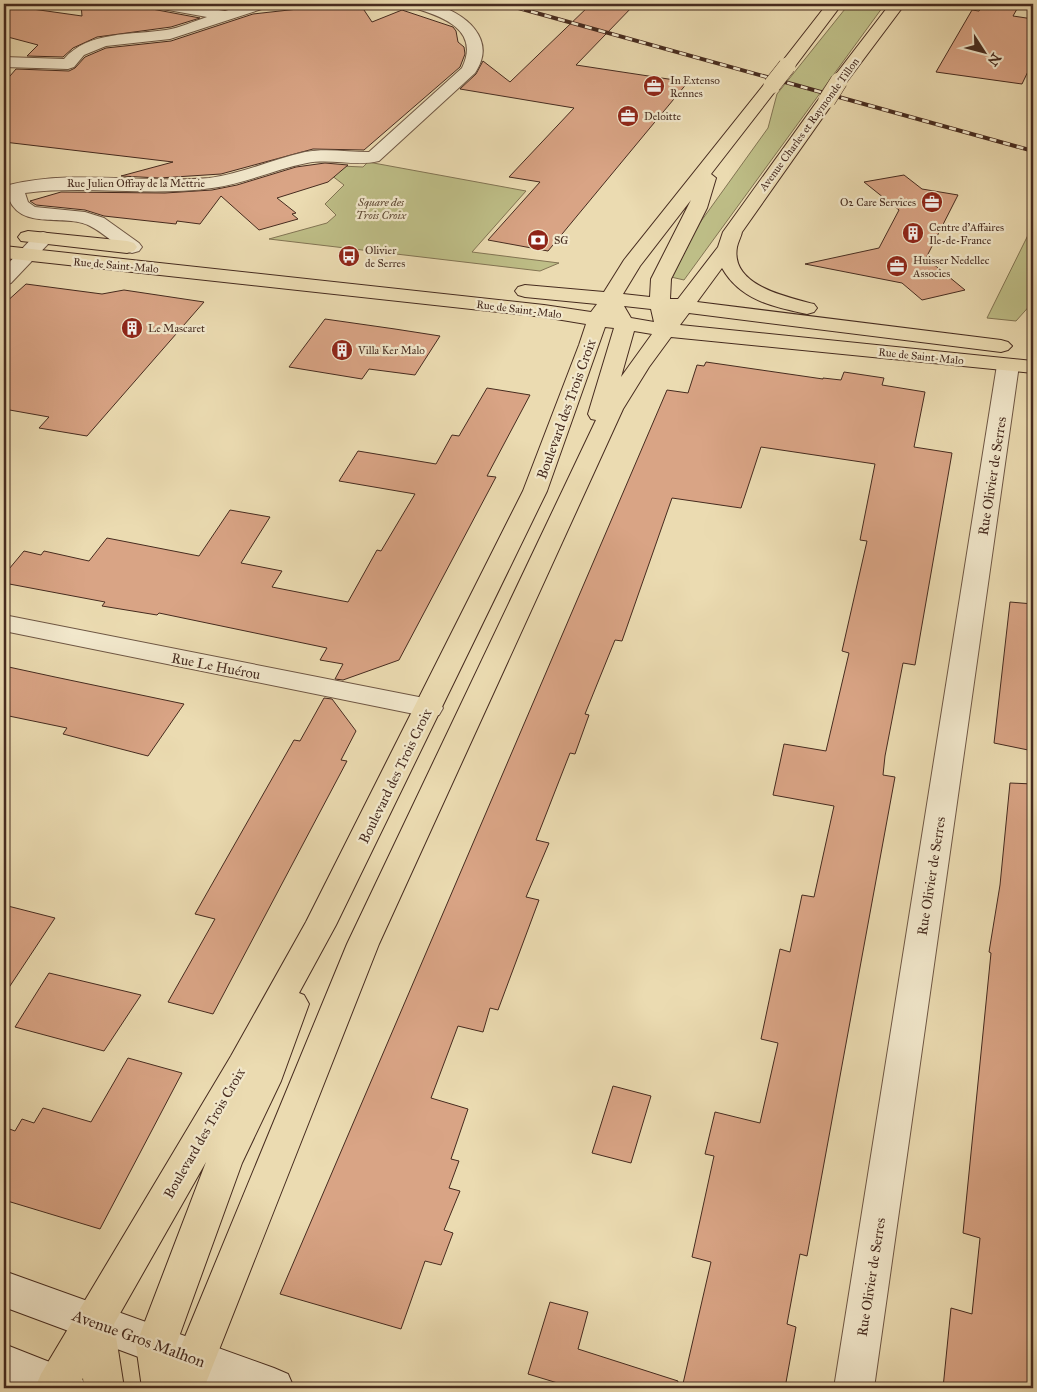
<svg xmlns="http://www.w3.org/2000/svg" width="1037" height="1392" font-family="'IM FELL Great Primer',serif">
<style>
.green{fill:#bebe87;stroke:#827453}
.building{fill:#d9a485;stroke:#462b1f}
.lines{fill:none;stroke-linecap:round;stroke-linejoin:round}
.street-casing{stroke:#6f5744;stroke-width:2}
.secondary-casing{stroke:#462b1f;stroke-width:2}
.primary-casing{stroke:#462b1f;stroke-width:2}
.street{fill:#f2e8cc;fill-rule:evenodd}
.secondary{fill:#f2e8cc;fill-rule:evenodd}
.primary{fill:#ebdbb1;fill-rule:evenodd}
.rail-casing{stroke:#462b1f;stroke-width:4}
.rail{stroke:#f2e8cc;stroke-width:2.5;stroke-dasharray:7;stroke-linecap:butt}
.primary-bridge-casing{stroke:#462b1f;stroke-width:18;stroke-linecap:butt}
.primary-bridge{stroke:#ebdbb1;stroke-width:17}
.labels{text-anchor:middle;stroke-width:4.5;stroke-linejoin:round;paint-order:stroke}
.far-poi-label{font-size:11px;fill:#462b1f;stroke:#f2e8cc;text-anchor:start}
.far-street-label{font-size:11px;fill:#462b1f;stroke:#f2e8cc}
.far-park-label{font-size:11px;font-style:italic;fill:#5e4834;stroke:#f2e8cc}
.street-label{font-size:14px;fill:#462b1f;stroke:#f2e8cc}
.near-street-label{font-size:16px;fill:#462b1f;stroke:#f2e8cc}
</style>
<rect width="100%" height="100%" fill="#ebdbb1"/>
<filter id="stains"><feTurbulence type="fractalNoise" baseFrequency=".004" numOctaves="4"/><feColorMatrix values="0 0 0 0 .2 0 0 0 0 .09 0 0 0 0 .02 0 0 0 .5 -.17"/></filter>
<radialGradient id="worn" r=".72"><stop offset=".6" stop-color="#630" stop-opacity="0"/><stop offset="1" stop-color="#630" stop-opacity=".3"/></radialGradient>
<path class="green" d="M849,4H885L684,280L671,277L699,224L768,128L777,94Z
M368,162L526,191L472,252L559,263L540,271L269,239L327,223L336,215L325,204L344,185L318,165L363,167Z
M1033,225V302L1016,321L987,318Z"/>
<path class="building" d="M81,4H148L152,9L200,18L171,27L97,37L73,48L63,57L27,56L38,45L4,36V5L82,16Z
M343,4H360L372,22L402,10L453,27L456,31L458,42L464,47L465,54L460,67L364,150L313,149L221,174L159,178L121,176L173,162L4,142V83L16,69L69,71L75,68L85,57L106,48L171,41L253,14Z
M591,4H635L576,65L688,82L548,251L488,240L540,182L509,177L574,108L460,89L476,74L483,61L510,82Z
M983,5L1017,9L1013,16L1033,19V61L1022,84L936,72L972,10L979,11Z
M325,163L348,165L328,182L277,198L296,213L292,214L298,219L259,230L221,196L200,224L177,221L176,224L104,216L85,210L36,205L30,201L61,192L165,193L212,190L237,185L296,167Z
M904,175L922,189L958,195L926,258L965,290L922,300L902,283L805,264L879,248L899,210L864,182Z
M26,284L102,294L124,290L204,302L87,436L39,428L49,417L4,409V304Z
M325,319L395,329L440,336L415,375L369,369L362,379L289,367Z
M706,362L823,379V378L841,380L844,372L884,378L882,385L925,392L914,447L952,453L915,665L903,663L885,756L883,775L895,777L807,1256L800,1254L787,1324L796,1327L785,1388H682L711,1262L692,1257L714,1156L705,1154L715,1112L760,1123L778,1043L761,1039L780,949L790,952L802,895L814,897L834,806L773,795L784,744L826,751L849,653L842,651L867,541L860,540L875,464L761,447L741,508L672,498L622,641L615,640L585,714L589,715L575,754L570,753L536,840L549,843L526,897L539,900L498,1010L490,1008L483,1032L458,1026L431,1098L468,1109L451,1159L459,1161L449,1188L460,1191L444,1230L453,1233L441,1265L425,1261L401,1329L280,1294L667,390L688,393L697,365L704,366Z
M487,388L530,395L487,476L496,477L399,660L343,680L335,679L343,664L320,660L327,648L159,613L157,615L102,606L105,602L4,583V575L24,551L41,555L44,551L89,561L107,538L199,556L230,510L270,517L241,563L282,571L272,587L348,602L377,550L381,551L415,494L339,481L358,451L436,464L452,435L459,436Z
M1010,602L1033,604V751L994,743Z
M4,666L55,677L184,704L148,756L63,734L67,728L4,715Z
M324,698L332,699L356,731L341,760L347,761L213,1014L168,1002L215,919L195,914L294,740L300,741Z
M1010,783L1033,784V1388H943L951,1308L972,1314L980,1238L963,1233L991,953L989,952L1000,885Z
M4,905L55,918L4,995Z
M49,973L141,995L104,1051L15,1027Z
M128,1058L182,1073L100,1229L4,1200V1127L15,1131L22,1119L34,1123L43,1108L91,1122Z
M613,1086L651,1096L631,1163L592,1153Z
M550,1302L588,1312L578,1349L678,1381L677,1388H574L528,1374Z"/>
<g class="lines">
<g class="street-casing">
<path id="street" d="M150,4H182L225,11L249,4H270L268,7L170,39L106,46L84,55L74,67L68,69L4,67V57L64,59C88,31 132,35 166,30C180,28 194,21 207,17L157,8L152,7Z
M409,4C416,4 425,2 432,4C465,12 498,39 475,73L379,161C356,167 330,158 307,163C275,169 245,184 212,188C150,197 87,185 25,193L28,202L35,207L85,212L104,218L139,243L142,247L139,251L132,253L125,251C114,243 102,232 90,226C65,213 22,231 9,199L4,200V188L9,185C74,169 143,184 209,178C242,174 273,159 305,152C325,148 349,152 369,152L462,68C481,29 441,16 411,7Z
M43,232L50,234L53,238L50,242L11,283L4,285V268L36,234Z
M1008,359L1016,360L1019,365L874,1388H834L997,365L1000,360Z
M4,615L429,699L439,701L443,708L439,715L429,717L4,631Z"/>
</g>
<g class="secondary-casing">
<path id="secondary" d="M4,1271L274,1368L288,1374L294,1388H222L4,1307Z
M4,1344L80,1374L86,1388H19L4,1382Z"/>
</g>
<g class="primary-casing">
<path id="primary" d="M827,4H842L793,69H781L779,66L781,63Z
M890,4H905L845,84H833L831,81L833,78Z
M772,80L778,82L780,85L711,174L716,178L707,208L671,279L670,299H678L718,247L723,232L821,96H833L835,100L742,232C741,237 738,242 737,247C730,286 788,297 814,304L817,308L814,312L807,314C773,307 740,300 722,268L697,302L1001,340L1008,342L1012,346L1008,350L1001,352L689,313L680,325L1033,361V373L671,337L649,367L623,409L379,944L204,1388H142L136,1345L206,1162L114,1324L124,1388H84L83,1378L77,1388H35L41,1374L231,1056L306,922L523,491L579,345L586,324L544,317L4,258V246L544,305L591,312L597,304L525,297L518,295L515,291L518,287L525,285L604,292L624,260L766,82ZM691,200L651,279L650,297L623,294L640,266ZM624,306L651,309L654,322L631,318ZM605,327L614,328L588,414L591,419L596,420L347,944L177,1356L176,1345L242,1163L281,1081L309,1004L304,995L299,993L336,925L547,491ZM634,331L652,334L621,377Z
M28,231L127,241L134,243L137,247L134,251L127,253L21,241L18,237L21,233Z"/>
</g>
<use href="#street" class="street"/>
<use href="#secondary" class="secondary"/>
<use href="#primary" class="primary"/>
<g class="rail-casing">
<path id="rail" d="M504,4L1033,151"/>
</g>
<use href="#rail" class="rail"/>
<g class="primary-bridge-casing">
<path id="primary-bridge" d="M772,85L787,66
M827,100L839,81"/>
</g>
<use href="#primary-bridge" class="primary-bridge"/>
</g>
<defs>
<g id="office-disc" transform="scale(1.125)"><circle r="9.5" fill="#8f2418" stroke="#f2e8cc"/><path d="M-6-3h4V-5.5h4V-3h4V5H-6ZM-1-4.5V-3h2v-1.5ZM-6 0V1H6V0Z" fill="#fff"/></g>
<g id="building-disc" transform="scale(1.125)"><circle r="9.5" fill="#8f2418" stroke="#f2e8cc"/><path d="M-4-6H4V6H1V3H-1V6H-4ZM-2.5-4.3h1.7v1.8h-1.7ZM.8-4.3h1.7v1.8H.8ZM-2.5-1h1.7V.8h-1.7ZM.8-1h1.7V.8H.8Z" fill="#fff"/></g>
<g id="bank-disc" transform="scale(1.125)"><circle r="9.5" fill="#8f2418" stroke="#f2e8cc"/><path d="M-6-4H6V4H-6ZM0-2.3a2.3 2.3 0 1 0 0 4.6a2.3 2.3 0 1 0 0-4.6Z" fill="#fff"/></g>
<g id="bus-disc" transform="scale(1.125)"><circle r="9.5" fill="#8f2418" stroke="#f2e8cc"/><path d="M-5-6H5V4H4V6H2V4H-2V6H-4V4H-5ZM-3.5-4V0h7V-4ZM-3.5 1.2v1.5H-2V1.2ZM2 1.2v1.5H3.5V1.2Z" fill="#fff"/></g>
</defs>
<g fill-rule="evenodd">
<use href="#office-disc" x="654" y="86"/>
<use href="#office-disc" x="628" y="116"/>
<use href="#office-disc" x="932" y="202"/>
<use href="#building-disc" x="913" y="233"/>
<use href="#bank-disc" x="538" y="240"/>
<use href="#bus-disc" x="349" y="256"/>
<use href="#office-disc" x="897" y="266"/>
<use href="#building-disc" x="132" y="328"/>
<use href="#building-disc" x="342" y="350"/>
</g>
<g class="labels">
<g class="far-poi-label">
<text x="670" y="84">In Extenso<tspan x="670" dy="13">Rennes</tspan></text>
<text x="644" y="120">Deloitte</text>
<text x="916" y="206" text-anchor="end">O2 Care Services</text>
<text x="929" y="231">Centre d'Affaires<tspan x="929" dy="13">Ile-de-France</tspan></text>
<text x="554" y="244">SG</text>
<text x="365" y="254">Olivier<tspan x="365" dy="13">de Serres</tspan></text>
<text x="913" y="264">Huisser Nedellec<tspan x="913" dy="13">Associes</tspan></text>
<text x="148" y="332">Le Mascaret</text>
<text x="358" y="354">Villa Ker Malo</text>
</g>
<g class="far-street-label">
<text transform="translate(809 124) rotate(-54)" y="4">Avenue Charles et Raymonde Tillon</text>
<text x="136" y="187">Rue Julien Offray de la Mettrie</text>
<text transform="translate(116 265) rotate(5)" y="4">Rue de Saint-Malo</text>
<text transform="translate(519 309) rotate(7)" y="4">Rue de Saint-Malo</text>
<text transform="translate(921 356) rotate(6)" y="4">Rue de Saint-Malo</text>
</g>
<g class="far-park-label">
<text x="381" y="206">Square des<tspan x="381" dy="13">Trois Croix</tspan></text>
</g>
<g class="street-label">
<text transform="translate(566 409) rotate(-70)" y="5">Boulevard des Trois Croix</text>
<text transform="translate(992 476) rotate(-81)" y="5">Rue Olivier de Serres</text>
<text transform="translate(216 666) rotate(11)" y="5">Rue Le Huérou</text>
<text transform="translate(395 776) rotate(-64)" y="5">Boulevard des Trois Croix</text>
<text transform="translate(931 876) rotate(-81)" y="5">Rue Olivier de Serres</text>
<text transform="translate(204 1133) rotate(-60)" y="5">Boulevard des Trois Croix</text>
<text transform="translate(871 1277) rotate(-81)" y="5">Rue Olivier de Serres</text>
</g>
<g class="near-street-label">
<text transform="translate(139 1338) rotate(20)" y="6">Avenue Gros Malhon</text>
</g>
</g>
<rect width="1037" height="1392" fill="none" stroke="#ebdbb1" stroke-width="20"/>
<rect x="5" y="5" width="1027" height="1382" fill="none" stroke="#462b1f" stroke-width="2.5"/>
<rect x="10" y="10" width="1017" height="1372" fill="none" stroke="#462b1f"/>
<g transform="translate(984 52) rotate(126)" stroke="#f2e8cc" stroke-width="4" paint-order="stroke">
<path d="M0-4L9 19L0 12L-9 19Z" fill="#462b1f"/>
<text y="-8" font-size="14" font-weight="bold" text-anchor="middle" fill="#462b1f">N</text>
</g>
<rect width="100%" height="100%" filter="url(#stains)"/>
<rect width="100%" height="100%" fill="url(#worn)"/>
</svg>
